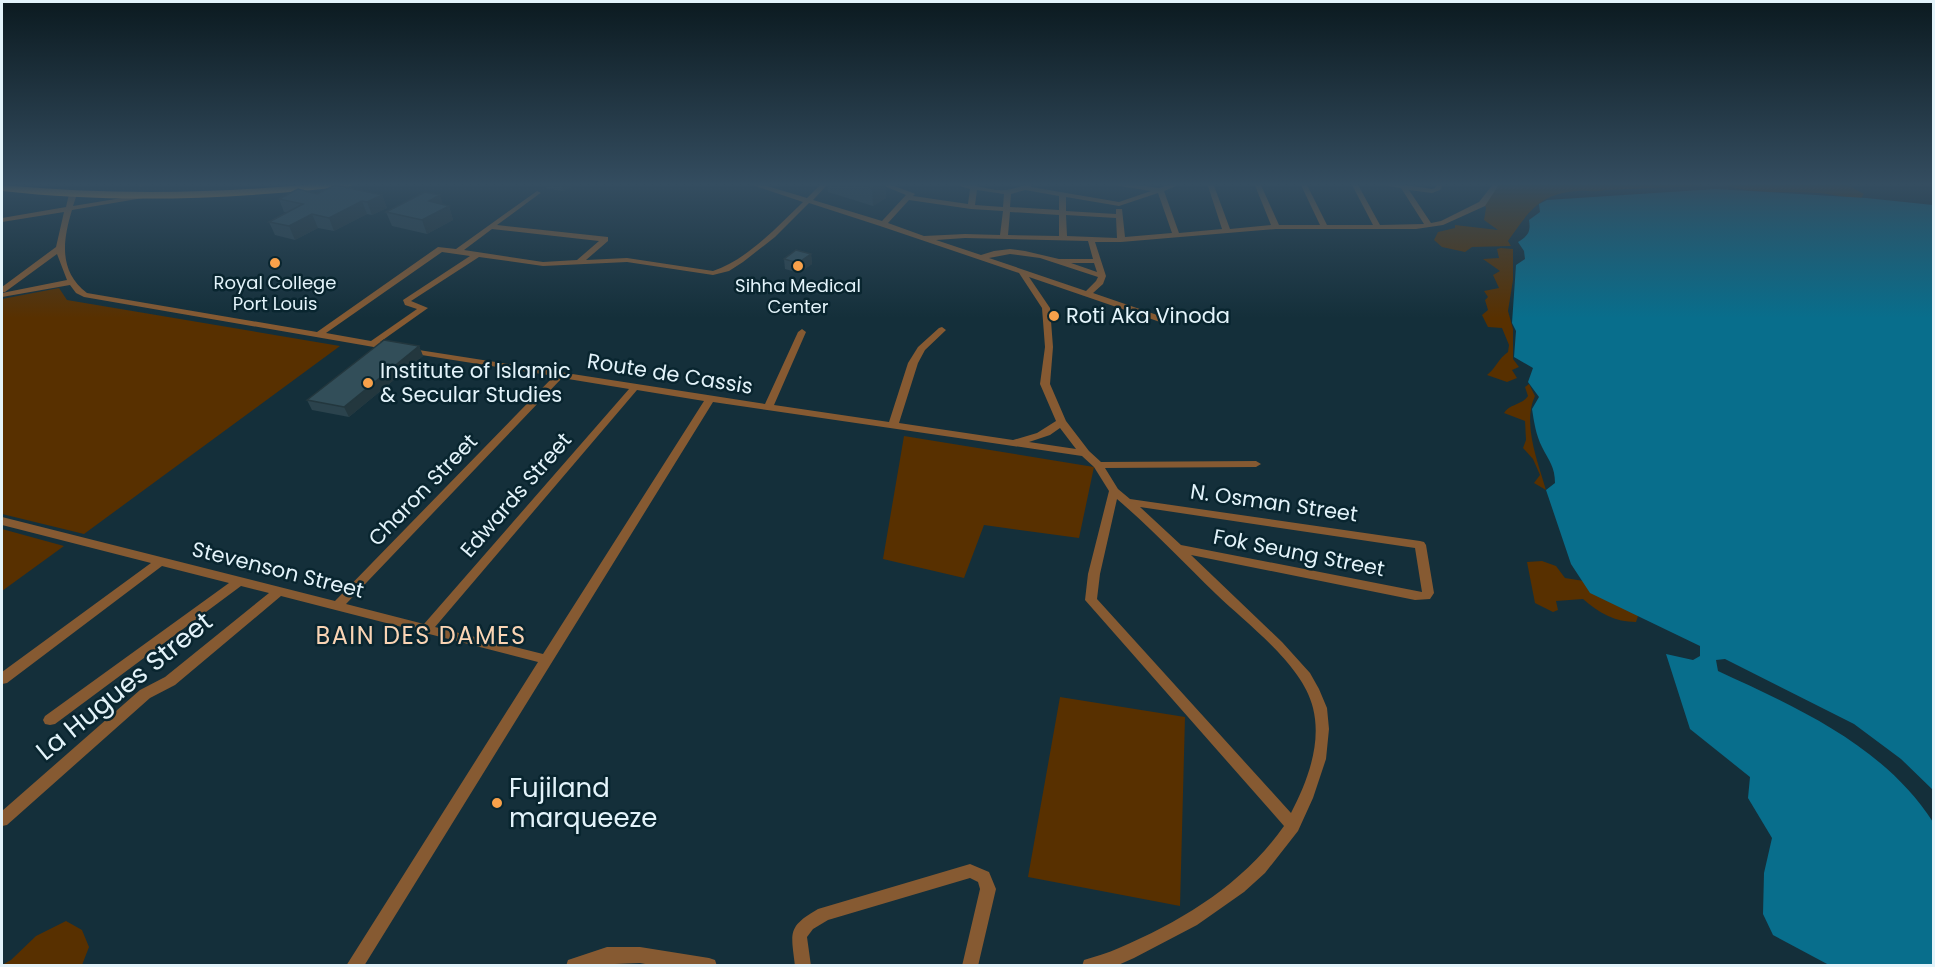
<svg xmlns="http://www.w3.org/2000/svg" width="1935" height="967" font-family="Poppins,sans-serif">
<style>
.green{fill:#583000}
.water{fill:#086e8c}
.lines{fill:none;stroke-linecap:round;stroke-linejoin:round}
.minor{fill:#865a32;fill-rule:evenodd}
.trunk{fill:#ea9236;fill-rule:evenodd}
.wall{fill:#2b434d}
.shaded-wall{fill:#23373e}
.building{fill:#324e59;stroke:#23373e;stroke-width:1.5}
.poi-dot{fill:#f8a14a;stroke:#09252f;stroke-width:2}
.labels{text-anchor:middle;stroke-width:5;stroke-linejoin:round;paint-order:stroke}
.far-poi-label{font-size:18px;fill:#e3f3fa;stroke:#09252f}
.poi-label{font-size:21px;fill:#e3f3fa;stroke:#09252f;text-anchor:start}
.street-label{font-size:21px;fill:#e3f3fa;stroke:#09252f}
.quarter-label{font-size:24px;letter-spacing:1.5px;fill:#fad4b4;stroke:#09252f}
.near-street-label{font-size:26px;fill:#e3f3fa;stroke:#09252f}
.near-poi-label{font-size:26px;fill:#e3f3fa;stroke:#09252f;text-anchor:start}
</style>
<rect width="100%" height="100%" fill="#142f3a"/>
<path class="green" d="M1498,183H1699L1701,186L1605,190C1595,193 1587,190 1577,191C1538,194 1528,213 1508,241L1511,246L1472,247L1465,252L1442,247L1434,240L1438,232L1455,228V225L1498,230L1484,220L1486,208L1484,204Z
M1720,183H1844L1864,194L1861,198C1846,198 1832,194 1818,193C1789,191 1745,195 1720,183Z
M1501,248L1513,249V280L1508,311L1513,329V359L1519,367L1512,370L1517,378L1507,382L1487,375C1496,368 1498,359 1508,352L1509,345L1502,328L1488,327L1482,315L1488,310L1485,300L1488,297L1484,291L1499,288L1493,275L1500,271L1483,259L1499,258L1497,249Z
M59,288L67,300L340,346L84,534L2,514V299Z
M1529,384L1535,396C1522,423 1538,462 1546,490L1534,483L1540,475L1533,459L1523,448L1526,440L1525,421L1504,413C1509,404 1522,405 1528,396L1525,387Z
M904,436L1094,467L1079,538L984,525L964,578L883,559Z
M2,529L64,546L2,591Z
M1542,561L1556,566L1565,578L1609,585L1640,610L1636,622C1615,622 1599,613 1583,599L1556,601L1558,610L1553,612L1535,603L1527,562Z
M1060,697L1185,717L1180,906L1028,877Z
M66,921L82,930L89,947L82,965H2L11,960L36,936Z"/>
<path class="water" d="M1716,189L1866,198L1933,205V790L1901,759L1854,724L1725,659L1716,660L1718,671C1798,708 1884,746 1933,822V965H1829L1773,935L1763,914L1764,873L1772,838L1748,798L1750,777L1690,729L1666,654L1693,660L1700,656V646L1590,593L1571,564L1546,490L1555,483C1555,467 1549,461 1542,447C1536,435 1534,422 1532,409L1539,397L1528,382L1533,368L1514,357L1516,331L1512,323L1516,265L1525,259L1524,251L1518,242C1528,236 1531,232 1529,220L1540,212L1539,204L1547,200Z"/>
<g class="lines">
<path class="minor" d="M140,183H147L141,187L138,185Z
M748,183H757L807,198L822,183H829L813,200L882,221L906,195L877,183H886L913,193L915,194L913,196L968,204L970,189L953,184L952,183L970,185L971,183H977V186C1000,192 1008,192 1029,183L1032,185L1031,187L1119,202L1151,191L1113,185L1110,183H1125L1159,188L1174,183H1183L1164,191L1179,233L1222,229L1207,183H1213L1230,229L1271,225L1254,183H1260L1279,225H1320L1300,183H1306L1327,225H1373L1351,183H1357L1380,225L1424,224L1401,188L1381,185L1378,183H1393L1432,189L1435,188L1438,183H1444L1440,190L1432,193L1409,190L1431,223L1441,221L1479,202L1494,183H1500L1485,206L1443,225L1416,229H1276L1121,242H1095L1106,276L1103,284L1093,293L1163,317L1164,319L1160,322L1029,277L1050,308L1053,347L1050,384L1066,421L1089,451L1101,462L1256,461L1261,464L1256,467L1105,468L1118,489L1130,499L1420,541L1424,542L1426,545L1434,593L1430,599L1415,600L1191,555L1282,642L1310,673L1319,689L1327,708L1329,729L1326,759L1313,798L1298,831L1265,873L1244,892L1197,925L1134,958L1116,966H1082L1084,960C1096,956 1108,953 1119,948C1183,921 1244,883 1284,826L1085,600L1088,574L1109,491L1094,467L1082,456L713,402L364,966H346L538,662L281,596L175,685L150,698L7,825L2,826V811L140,690L165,677L269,593L241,586L55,724L50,725L45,724L43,720L45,716L229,583L162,566L7,683L2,684V672L151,563L2,525V517L335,601L554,376L409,353L406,352V348L765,404L798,332L802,329L806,332L774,405L889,422L908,363L918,347L939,328L942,327L946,330L925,350L918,363L899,423L1013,440L1037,433L1056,421L1040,384L1045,347L1042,308L1019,273L880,226L809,203L775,237L743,262L729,271L713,275L627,262L543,266L479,257L411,301L428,308L380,342L394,345V349L391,350L84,297L76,293L70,285L2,297V293L67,280L57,254L5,292H2V287L56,247L64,212L2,222V218L66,207L69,194L73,192L77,194L73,206L146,194L147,196L143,198L72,210C63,240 58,271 87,293L317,332L438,247L456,249L537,191L541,193L539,194L497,225L608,237V241L586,260L627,258L713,271C748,259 777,227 803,202L749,184ZM977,190L1004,194L1003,207L975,205ZM1025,190L1059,196V210L1010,207L1011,194ZM1158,193L1172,233L1125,237L1122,209H1116V214L1066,211V197L1119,206ZM909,200L971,209L1003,211L1000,235L965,234L924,236L888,223ZM1010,212L1059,215V236L1008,235ZM1066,215L1116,218L1117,238L1067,236ZM492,229L599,241L577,260L543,262L464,250ZM965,238L1088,241L1093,259H1059L1025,251L1010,249L994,251L981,255L936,240ZM442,252L470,256L403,300L405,305L417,309L371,341L326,333ZM1010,254L1040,258L1098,277L1096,281L1086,291L989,258ZM1071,263H1094L1097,272ZM562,378L629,389L424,624L346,604ZM637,390L704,401L543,654L435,627ZM1060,428L1076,449L1029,442L1050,435ZM1117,499C1153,530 1183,562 1216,594C1247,624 1303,665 1313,708C1322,744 1307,782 1291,813L1097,599L1100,574ZM1140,507L1415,548L1422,592L1181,545Z
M970,864L989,872L996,889L978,966H962L980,889L978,882L970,878L828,920L813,929L807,937L811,966H795C791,932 787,927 818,909Z
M607,947H640L709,958L715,960L717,966H656L640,963L566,966L568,960Z"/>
<path class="trunk" d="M323,183H356L351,186C235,199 118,204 2,191V185C109,195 216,194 323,183Z"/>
</g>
<path class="wall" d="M545,183H581L563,191L547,189Z
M827,183H885L886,198L873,206L828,192Z
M317,194L382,195L387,208L372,215L367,214L334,231L318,228L295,240L275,235L269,222L287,212H284L279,199Z
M449,206L453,220L427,234L392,226L386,212Z
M811,254L812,264L799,273L785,269L784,259Z
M419,346L423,356L349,417L312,410L307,400Z"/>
<path class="shaded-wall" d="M561,183H581L563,191Z
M880,183H885L886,198L873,206L872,188Z
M382,195L387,208L372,215L367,202Z
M440,195L444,208L449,206L453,220L427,234L422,220L429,201Z
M362,201L367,214L334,231L329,218Z
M312,214L318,228L295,240L289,226Z
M811,254L812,264L799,273L798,263Z
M419,346L423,356L349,417L344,407Z"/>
<path class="building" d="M856,183H880L872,188Z
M335,185L382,195L367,202L362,201L329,218L312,214L289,226L269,222L303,204L279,199L298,189L317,194Z
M425,192L440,195L429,201L449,206L422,220L386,212Z
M796,250L811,254L798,263L784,259Z
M384,340L419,346L344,407L307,400Z"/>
<linearGradient id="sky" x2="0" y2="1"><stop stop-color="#0b1a20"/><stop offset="0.58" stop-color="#344d60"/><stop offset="1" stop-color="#344d60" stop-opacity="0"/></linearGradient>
<rect width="1935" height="318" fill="url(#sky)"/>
<g class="poi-dot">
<circle cx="275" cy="263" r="6"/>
<circle cx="798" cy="266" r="6"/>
<circle cx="1054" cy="316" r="6"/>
<circle cx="368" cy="383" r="6"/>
<circle cx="497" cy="803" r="6"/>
</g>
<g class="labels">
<g class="far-poi-label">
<text x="275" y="289">Royal College<tspan x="275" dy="21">Port Louis</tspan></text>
<text x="798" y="292">Sihha Medical<tspan x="798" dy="21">Center</tspan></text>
</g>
<g class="poi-label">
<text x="1066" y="323">Roti Aka Vinoda</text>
<text x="380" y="378">Institute of Islamic<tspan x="380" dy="24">&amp; Secular Studies</tspan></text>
</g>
<g class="street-label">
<text transform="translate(670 374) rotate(9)" y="7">Route de Cassis</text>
<text transform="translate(423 490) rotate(-46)" y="7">Charon Street</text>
<text transform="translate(516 495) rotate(-49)" y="7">Edwards Street</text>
<text transform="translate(1274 503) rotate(8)" y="7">N. Osman Street</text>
<text transform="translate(1299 553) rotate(11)" y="7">Fok Seung Street</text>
<text transform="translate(278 570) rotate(14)" y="7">Stevenson Street</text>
</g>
<g class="quarter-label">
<text x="421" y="644">BAIN DES DAMES</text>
</g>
<g class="near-street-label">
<text transform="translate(124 686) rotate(-39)" y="9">La Hugues Street</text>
</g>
<g class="near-poi-label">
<text x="509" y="797">Fujiland<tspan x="509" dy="30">marqueeze</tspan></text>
</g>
</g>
<rect width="1935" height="967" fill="none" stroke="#e3f3fa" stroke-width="6"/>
</svg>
